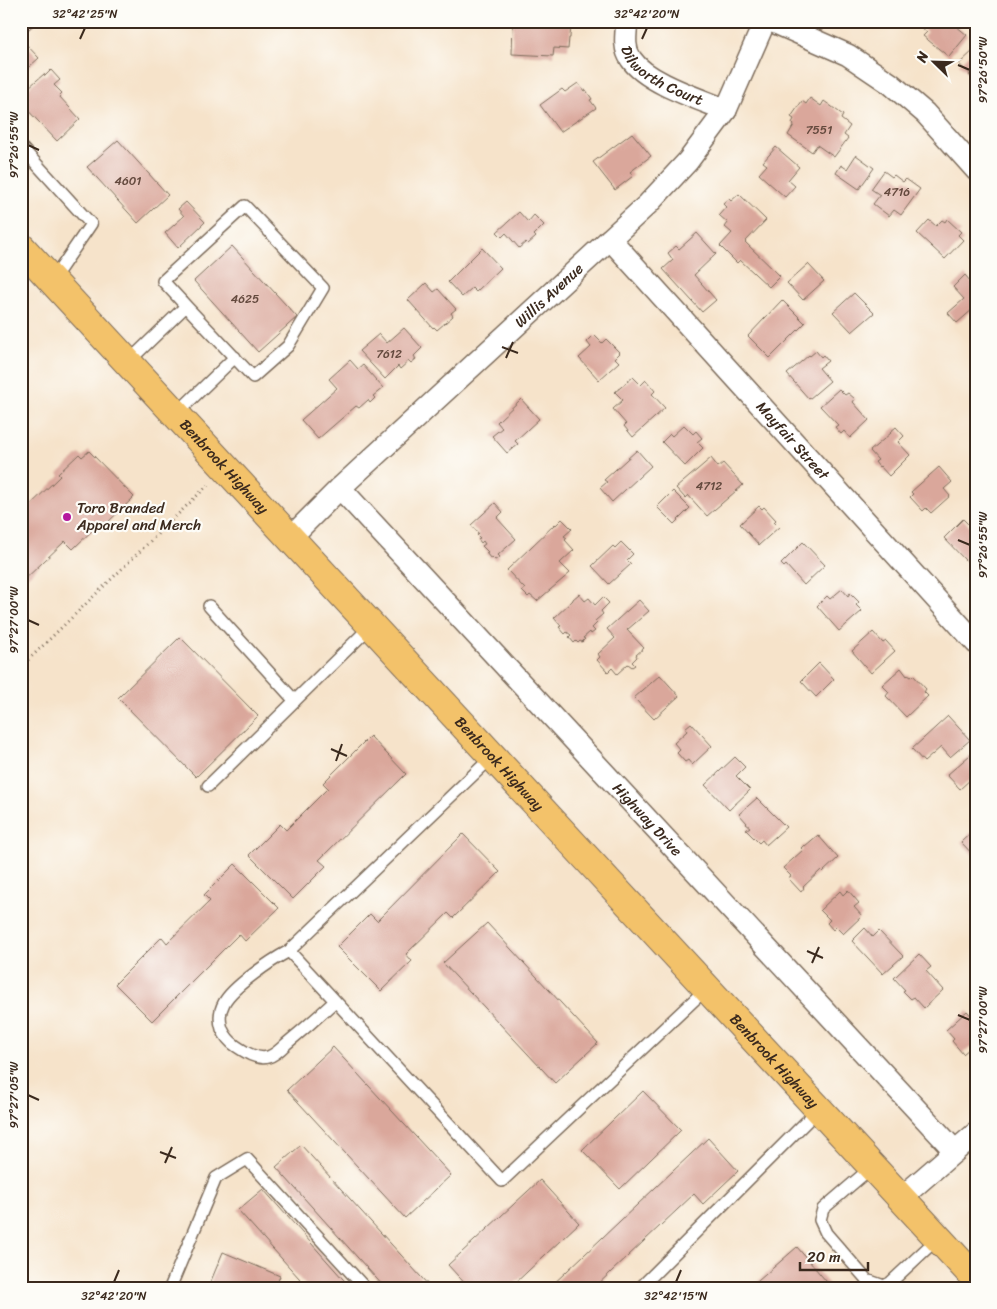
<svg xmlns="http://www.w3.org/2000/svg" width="997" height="1309" font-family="Sriracha,sans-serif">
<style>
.building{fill:#daa79b}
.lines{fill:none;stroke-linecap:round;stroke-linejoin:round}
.service-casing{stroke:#7c6b5a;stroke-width:14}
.minor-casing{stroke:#7c6b5a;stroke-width:24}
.primary-casing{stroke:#7c6b5a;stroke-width:30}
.path{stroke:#7c6b5a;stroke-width:3;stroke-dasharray:1 4;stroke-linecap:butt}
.service{stroke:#fff;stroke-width:11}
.minor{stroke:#fff;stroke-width:21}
.primary{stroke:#f3c26a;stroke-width:28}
.ticks{fill:none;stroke:#3b2a1e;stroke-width:2}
.poi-dot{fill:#b5179e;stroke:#fdfcf7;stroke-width:2}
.labels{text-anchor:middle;stroke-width:4.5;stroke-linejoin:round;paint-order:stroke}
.number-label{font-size:12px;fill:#63493d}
.street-label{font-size:15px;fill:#3b2a1e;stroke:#fdfcf7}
.poi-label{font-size:15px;fill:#3b2a1e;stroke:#fdfcf7;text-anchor:start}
.neatline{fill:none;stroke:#3b2a1e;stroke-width:2}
.ticks-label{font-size:12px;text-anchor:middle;fill:#3b2a1e}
</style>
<rect width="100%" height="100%" fill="#fdfcf7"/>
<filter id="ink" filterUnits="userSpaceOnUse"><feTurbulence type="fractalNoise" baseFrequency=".02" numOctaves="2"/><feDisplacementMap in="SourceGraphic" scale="10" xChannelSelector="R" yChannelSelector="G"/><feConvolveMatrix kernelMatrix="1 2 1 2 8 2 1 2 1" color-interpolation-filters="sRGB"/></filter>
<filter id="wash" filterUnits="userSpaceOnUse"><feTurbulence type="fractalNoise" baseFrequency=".0096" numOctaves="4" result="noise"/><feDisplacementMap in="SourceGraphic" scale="20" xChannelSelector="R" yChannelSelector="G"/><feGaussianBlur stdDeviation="1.12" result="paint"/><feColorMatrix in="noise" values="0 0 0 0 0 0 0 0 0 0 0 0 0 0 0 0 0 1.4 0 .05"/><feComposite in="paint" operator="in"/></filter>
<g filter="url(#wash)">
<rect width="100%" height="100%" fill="#f6e3ca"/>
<g id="blocks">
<path class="building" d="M21,21H38L21,36Z
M513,21H571L570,38H569L568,49L554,48L553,56L512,54Z
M919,21H950L967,35L949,57L923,36L927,32L917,24Z
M21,39L39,58L21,74Z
M975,49L976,51V83L969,75L970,74L959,64Z
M51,70L60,80L54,85L62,93L59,96L80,119L57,141L21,103V94L44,74L45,76Z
M578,83L584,91L586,90L592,99L590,100L596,108L560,132L540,105L562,89L565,92Z
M810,98L821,106L824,101L843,115L841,119L850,126L844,135L848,138L834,157L817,145L812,152L788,135L794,125L792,123L794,119L791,117L802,101L806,104Z
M632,133L651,156L630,172L633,176L615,190L593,162Z
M118,140L168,195L138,223L87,167Z
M776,147L799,167L788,180L795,186L785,197L759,174L767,165L763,162Z
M856,155L874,168L859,189L836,173L841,165L847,169Z
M884,171L892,177L894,175L903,182L906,179L920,189L901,215L894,210L889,216L873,204L880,195L871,189Z
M739,194L766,220L745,242L780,276L769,287L740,260L737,263L720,246L732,233L725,227L728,223L719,215L726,207L723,204L729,199L731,201Z
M186,202L205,222L178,248L165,233L184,216L178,209Z
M519,212L528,222L534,215L544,225L534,235L536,237L528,244L526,242L519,248L506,233L502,237L497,232Z
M947,219L961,232L958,235L963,240L945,259L917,233L929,220L936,226L942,220L945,222Z
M697,233L716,254L694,275L716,300L702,312L663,269L673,260L668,253L676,246L679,249Z
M232,246L297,317L258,352L194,281Z
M482,248L501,268L476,292L472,288L462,297L448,282Z
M808,264L824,281L803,300L787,283Z
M965,275L971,282L976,278V312L973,309L957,323L948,313L964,299L953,287Z
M426,283L434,292L438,289L456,309L451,313L453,316L437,330L434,327L433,328L408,300Z
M854,293L874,313L852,332L833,312Z
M782,300L805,323L770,358L748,336Z
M404,328L422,348L414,356L416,359L411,363L409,361L400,369L398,366L385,379L359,351L379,334L387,343Z
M594,335L602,343L606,339L620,353L615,358L619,362L599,380L579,358L591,347L587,342Z
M816,351L821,357L823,355L828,361L819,368L830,381L809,399L787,374L809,355L810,356Z
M350,360L358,369L363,365L383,388L373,396L375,398L370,403L368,400L359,408L356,406L318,439L301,420L337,388L329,379Z
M633,377L641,385L646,380L655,391L652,394L665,408L633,437L624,426L626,424L613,409L623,400L615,392Z
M839,389L845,395L848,393L855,399L853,402L869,420L850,438L844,431L841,434L835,427L838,425L820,406Z
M521,399L539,419L515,441L518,444L507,453L492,436L502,428L497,422Z
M684,425L693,434L696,431L702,438L697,442L703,448L685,466L662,442L670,434L672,436Z
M896,427L904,436L898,442L910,455L889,476L880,466L879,467L875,462L878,460L870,451L891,433L890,432Z
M637,450L651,466L612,502L600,488L607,482L604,480Z
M89,451L134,497L105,525L102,521L73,549L65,541L21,583V514L60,476L58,474L79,454L82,457Z
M711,458L718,467L723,463L743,485L707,516L688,495L685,498L676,488Z
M939,467L952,482L944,489L950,496L931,513L926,508L923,511L910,497L913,494L911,492Z
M673,491L690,508L674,524L657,507Z
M495,503L503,512L497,518L516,539L498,555L500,557L495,560L492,557L491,559L486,553L488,552L482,546L485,544L483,541L481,543L478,539L480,538L477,535L479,534L471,525Z
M759,506L762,509L764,507L776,520L774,522L779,527L759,545L740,524Z
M562,519L572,529L564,536L567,538L565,540L574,550L560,563L570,573L537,601L530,595L528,597L522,591L525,589L507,570L555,524L556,525Z
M963,519L976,532V553L966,561L944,538Z
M621,542L633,554L627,560L631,564L609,584L592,566L613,546L615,548Z
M803,542L825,565L804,585L786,565L784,567L781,564Z
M842,589L848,596L850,593L859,602L856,605L862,611L839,631L817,606L827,596L830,599Z
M579,594L585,601L589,598L595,605L603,597L609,603L601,611L603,614L595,621L597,623L592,628L595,631L591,634L590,632L583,638L585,639L582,642L580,641L578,643L576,641L574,643L569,637L571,635L567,632L565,634L559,627L561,626L554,618L573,600V599Z
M639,600L649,611L627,630L644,648L636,655L637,657L632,662L635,665L632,667L628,664L617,674L612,668L608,672L597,660L600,657L598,654L615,638L607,629Z
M873,632L883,643L886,641L895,651L871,673L852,651Z
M180,637L258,716L196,777L118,698Z
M819,663L834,679L816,697L801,681Z
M901,668L907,676L908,675L911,677L913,675L926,689L924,692L928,696L906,717L886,696L889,692L882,685Z
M660,675L679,696L654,719L634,698Z
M948,716L970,740L950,757L941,747L924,762L912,749Z
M691,723L712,746L692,765L688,760L685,762L677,753L680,750L674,743L687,731L685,728Z
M370,736L406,774L319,860L326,866L293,899L249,855L280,824L286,830L328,788L323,783Z
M970,755L976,762V782L972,778L960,789L947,775Z
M735,757L745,767L736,776L750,790L729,810L705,785Z
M757,798L786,827L766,845L762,840L759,843L746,830L750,827L746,824L747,823L739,814Z
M976,828V858L961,842Z
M463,834L500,872L453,918L448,913L406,954L412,961L381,991L337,947L370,914L377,921Z
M818,835L838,858L823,872L821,870L803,887L804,888L801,892L788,878L791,876L783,868L803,850L801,848L804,845L805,846Z
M235,864L279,908L245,941L239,934L152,1021L115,984L162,937L167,943L210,901L204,895Z
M848,890L859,903L854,907L862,916L843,934L836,927L833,930L827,923L830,920L820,910L840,891L843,895Z
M487,923L598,1043L555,1083L443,963Z
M865,928L873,937L879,931L903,956L883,974L852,941Z
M919,954L931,967L926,971L943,990L924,1008L914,997L911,999L903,991L905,990L894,978Z
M967,1011L976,1021V1043L963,1054L952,1041L954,1039L946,1030Z
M333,1047L451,1175L405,1218L287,1090Z
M643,1091L681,1130L620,1189L582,1150Z
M708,1138L738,1171L703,1204L694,1194L594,1288H549Z
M301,1145L431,1288H385L276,1167Z
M540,1180L579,1223L510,1288H469L448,1265Z
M263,1189L351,1288H308L238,1210Z
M797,1247L832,1288H750Z
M223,1252L280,1276L275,1288H208Z"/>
</g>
</g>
<g filter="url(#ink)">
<use href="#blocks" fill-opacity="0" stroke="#7c6b5a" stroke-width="1"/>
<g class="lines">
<g class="service-casing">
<path id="service" d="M21,147L91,224L52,281
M128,362L186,306L163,281L245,206L323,288L288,346L253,377L186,306
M176,414L235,357
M209,606L295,701
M492,757L289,951L502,1181L707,988
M208,786L371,626
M289,951C272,960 232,987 224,1003C219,1012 219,1020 222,1029C225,1036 230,1042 236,1046C245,1052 257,1060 268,1057C275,1055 281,1049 286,1044C303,1030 319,1016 335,1001
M872,1167L823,1209L820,1220L826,1233L867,1280L884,1286L890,1283L938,1238
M170,1288L216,1178L247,1159L365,1288
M640,1288L819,1109"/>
</g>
<g class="minor-casing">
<g id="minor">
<path id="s1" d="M627,21C626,34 623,48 631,59C647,83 700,99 726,110"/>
<path d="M771,21L848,55L891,84L925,113L976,170"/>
<path id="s2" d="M610,239L976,643"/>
<path id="s3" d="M340,488L955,1151"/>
<path id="s4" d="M290,538L340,488L648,204L688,161L726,110L765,21"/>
<path d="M901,1198L976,1133"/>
</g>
</g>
<g class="primary-casing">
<g id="primary">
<path id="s5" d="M21,247L976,1279"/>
</g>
</g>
<path class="path" d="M21,667L208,485"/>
<use href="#service" class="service"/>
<use href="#minor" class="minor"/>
<use href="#primary" class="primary"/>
</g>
</g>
<path class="ticks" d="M80,39L85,28M642,39L647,28M958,65L970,70M28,145L39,150M502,347L518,353M506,358L513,342M958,540L970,545M28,620L39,625M331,749L347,756M336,761L342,744M807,951L823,958M812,963L819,947M958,1015L970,1020M28,1095L39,1100M160,1152L176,1158M165,1163L172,1147M114,1282L119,1270M676,1282L681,1270"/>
<circle class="poi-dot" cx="67" cy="517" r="5"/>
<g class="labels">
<g class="number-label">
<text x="819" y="134">7551</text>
<text x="128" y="185">4601</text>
<text x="897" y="196">4716</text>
<text x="245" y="303">4625</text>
<text x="389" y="358">7612</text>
<text x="709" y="490">4712</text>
</g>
<g class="street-label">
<text dy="5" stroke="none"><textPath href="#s1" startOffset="74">Dilworth Court</textPath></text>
<text dy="5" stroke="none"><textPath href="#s4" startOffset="355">Willis Avenue</textPath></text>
<text dy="5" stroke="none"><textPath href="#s2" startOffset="272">Mayfair Street</textPath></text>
<text dy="5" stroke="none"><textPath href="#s5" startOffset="299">Benbrook Highway</textPath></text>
<text dy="5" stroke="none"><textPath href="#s5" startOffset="704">Benbrook Highway</textPath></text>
<text dy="5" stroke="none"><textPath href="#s3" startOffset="452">Highway Drive</textPath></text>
<text dy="5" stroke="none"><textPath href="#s5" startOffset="1109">Benbrook Highway</textPath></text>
</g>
<g class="poi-label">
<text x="77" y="513">Toro Branded<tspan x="77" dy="17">Apparel and Merch</tspan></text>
</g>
</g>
<rect width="997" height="1309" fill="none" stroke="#fdfcf7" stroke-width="55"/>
<g transform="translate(934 62) rotate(293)" stroke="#fdfcf7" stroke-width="4" paint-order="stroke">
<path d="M0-4L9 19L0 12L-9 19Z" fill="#3b2a1e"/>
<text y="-8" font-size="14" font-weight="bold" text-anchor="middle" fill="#3b2a1e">N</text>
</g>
<path d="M800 1262v8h68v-8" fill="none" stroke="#3b2a1e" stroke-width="2.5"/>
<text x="807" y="1262" font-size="15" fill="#3b2a1e" stroke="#fdfcf7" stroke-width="4" paint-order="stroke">20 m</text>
<rect x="28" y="28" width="942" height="1254" class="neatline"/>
<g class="ticks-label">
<text x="85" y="18">32°42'25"N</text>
<text x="647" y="18">32°42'20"N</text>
<text transform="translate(983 70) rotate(-90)" y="4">97°26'50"W</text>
<text transform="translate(14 145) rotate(-90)" y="4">97°26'55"W</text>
<text transform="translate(983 545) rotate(-90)" y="4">97°26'55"W</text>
<text transform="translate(14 620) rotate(-90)" y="4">97°27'00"W</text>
<text transform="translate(983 1020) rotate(-90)" y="4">97°27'00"W</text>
<text transform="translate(14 1095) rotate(-90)" y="4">97°27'05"W</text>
<text x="114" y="1300">32°42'20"N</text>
<text x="676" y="1300">32°42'15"N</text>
</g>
</svg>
